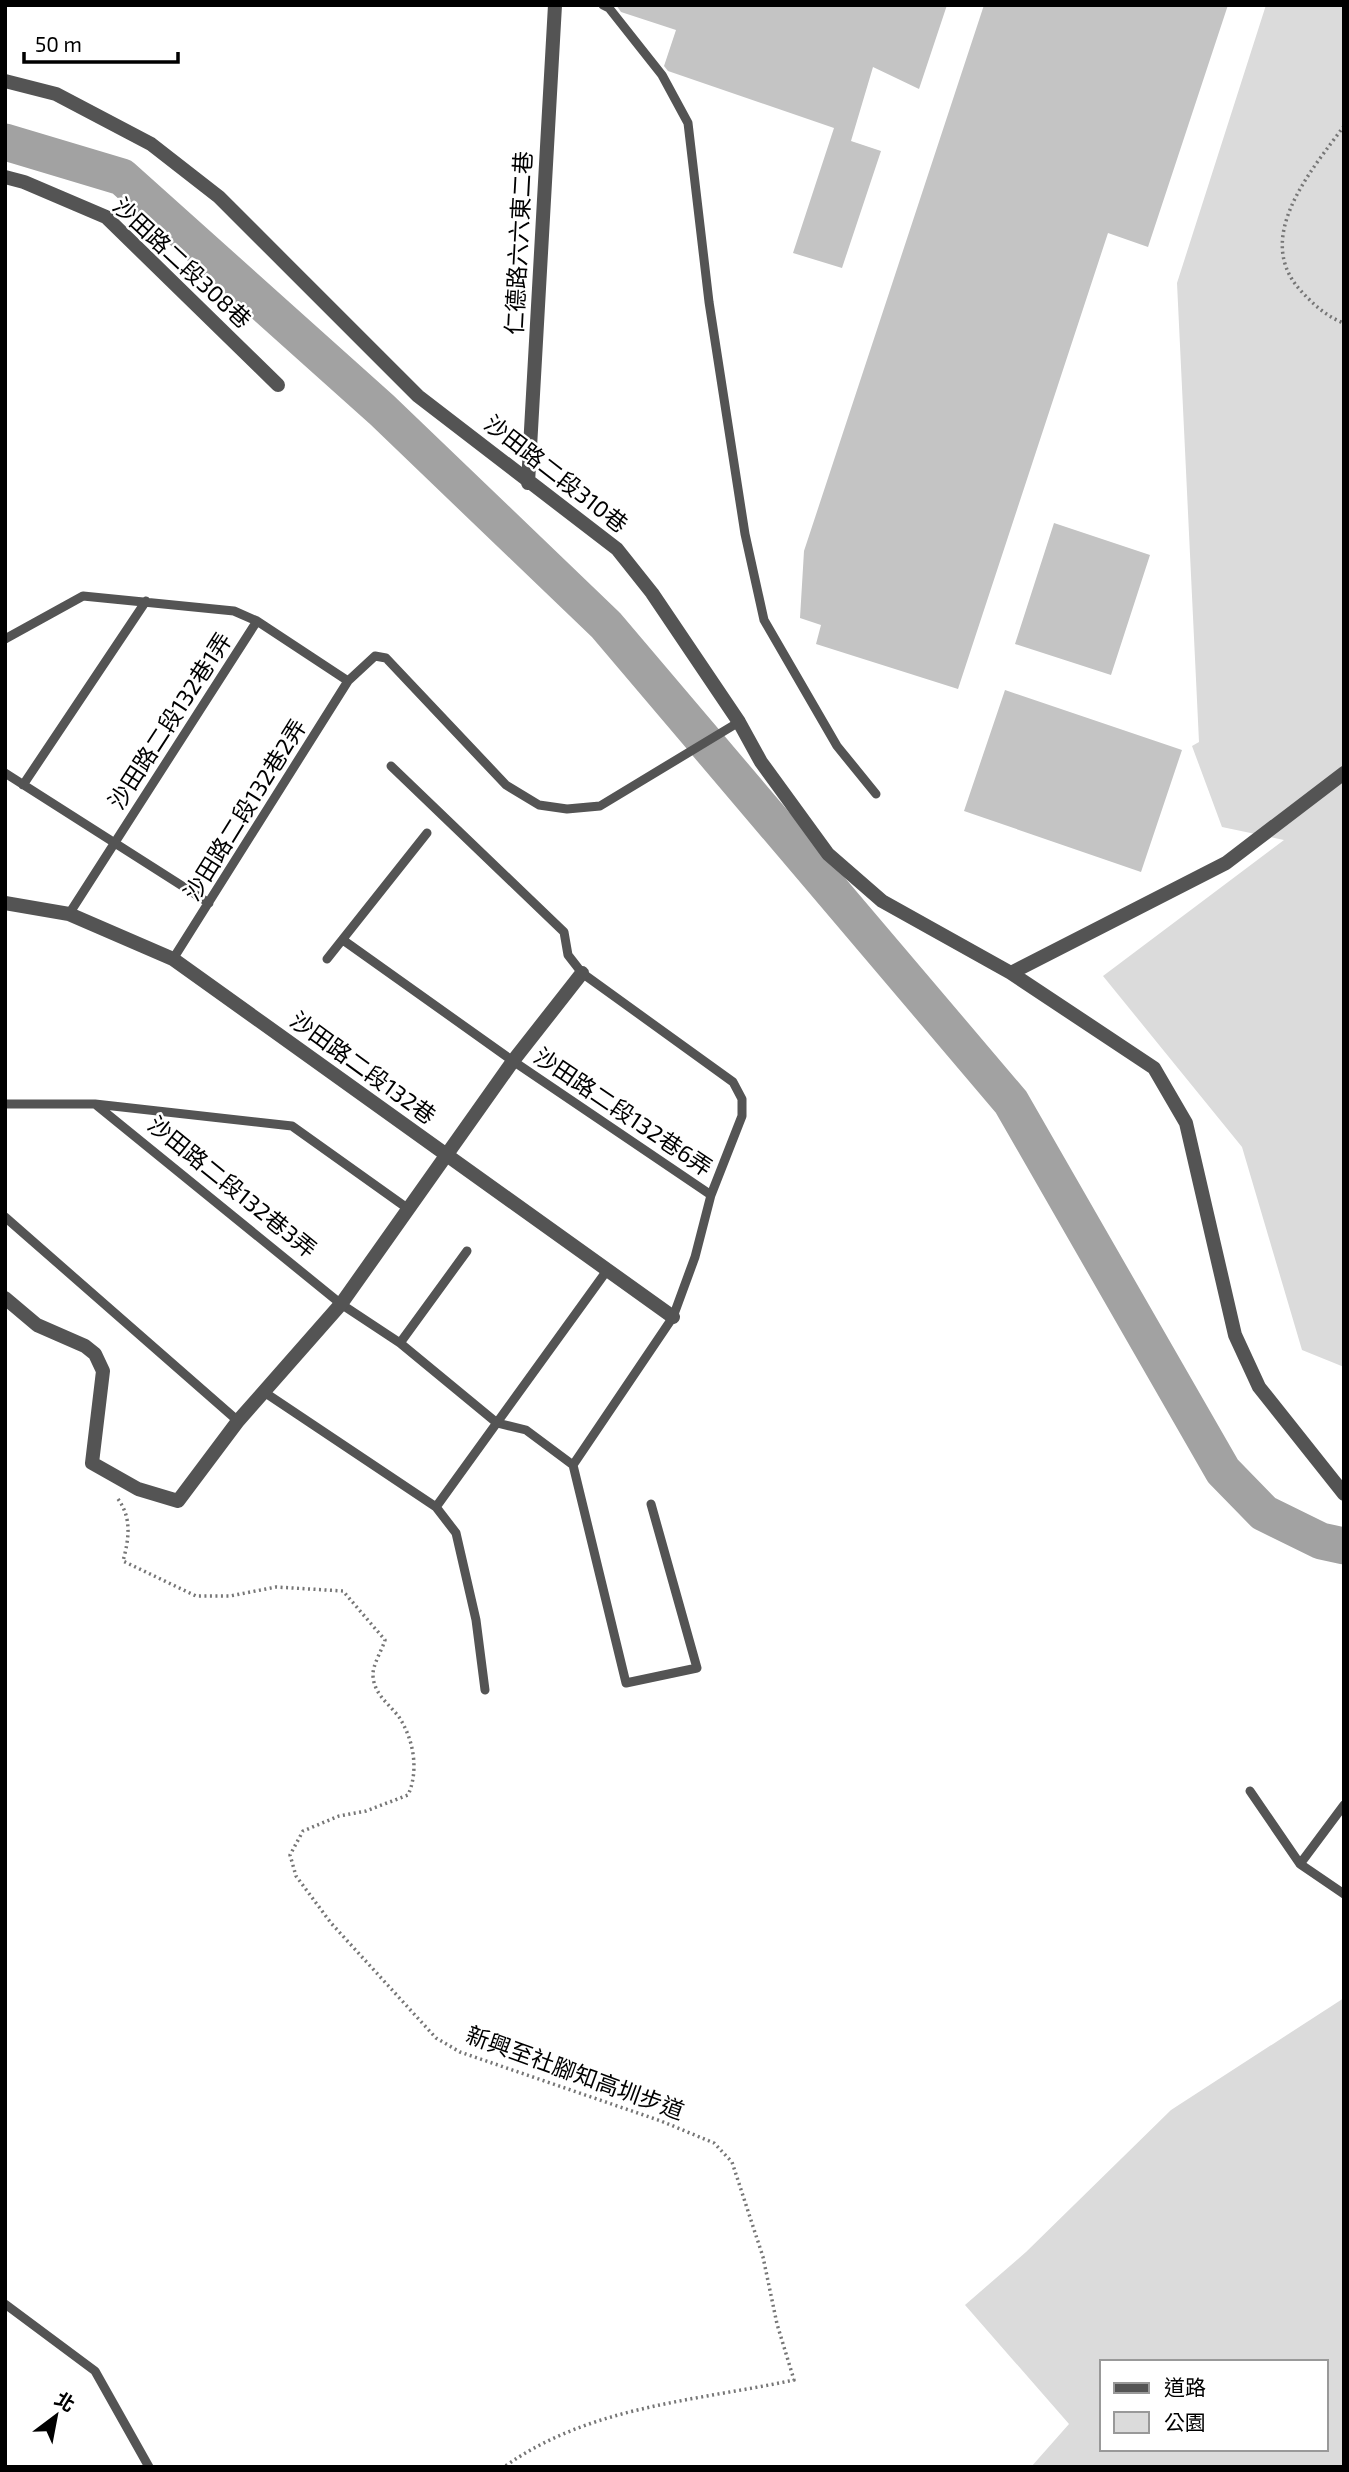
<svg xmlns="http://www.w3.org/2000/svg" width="1349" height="2472" font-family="'Exo 2','Noto Sans TC',sans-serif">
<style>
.green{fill:#dbdbdb;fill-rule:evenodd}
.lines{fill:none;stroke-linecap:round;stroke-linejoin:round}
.river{stroke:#a2a2a2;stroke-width:37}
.building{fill:#c4c4c4}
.path{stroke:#767676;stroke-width:3.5;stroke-dasharray:2 3.5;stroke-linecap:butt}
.lane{stroke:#545454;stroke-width:9}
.street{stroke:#545454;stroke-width:14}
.labels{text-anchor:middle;stroke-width:5;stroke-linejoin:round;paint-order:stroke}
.street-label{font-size:23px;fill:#000;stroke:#fff}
</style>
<rect width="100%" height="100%" fill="#fff"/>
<path class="green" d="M1266,5H1344V1367L1302,1350L1242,1147L1103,976L1284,840L1222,827L1192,746L1199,742L1177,283Z
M1344,1998V2467H1031L1069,2424L965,2305L1026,2252L1171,2110ZM1102,2362H1326V2449H1102Z"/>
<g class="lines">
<path class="river" d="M5,142L122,177L382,410L606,625L1011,1102L1223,1471L1264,1513L1321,1541L1344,1546"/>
</g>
<path class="building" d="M616,5H947L919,89L873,67L851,141L881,151L842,268L793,253L834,128L668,71L664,66L676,30L621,12Z
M984,5H1228L1148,247L1108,233L958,689L816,644L821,625L800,618L804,551Z
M1054,523L1150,555L1111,675L1015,644Z
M1005,690L1182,750L1141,872L964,811Z"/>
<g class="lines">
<path class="path" d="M1344,126C1311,171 1252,238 1301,291C1313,304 1327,317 1344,323
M118,1499C132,1518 129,1539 123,1561L196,1596H230L276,1587L343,1591L385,1640C382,1650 372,1666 373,1676C374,1694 389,1704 399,1717C414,1740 419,1771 408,1795L366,1811L339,1816L303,1831L290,1855L296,1876L331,1923L436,2038L460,2052L661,2121L714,2143L732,2162L763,2257L777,2324L794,2380C695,2401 589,2406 504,2467"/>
<path class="lane" d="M603,5L609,8L662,75L688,123L709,302L745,534L764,620L837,746L876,794
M5,639L83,596L234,611L257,621L348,681
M391,766L564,932L568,955L582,973L733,1082L742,1099V1116L711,1195L695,1257L673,1317L573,1465L626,1683L697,1668L651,1504
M5,773L209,903
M23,785L146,601
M69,914L257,621
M343,940L513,1061L711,1195
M173,959L348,681L375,656L386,658L506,785L539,805L567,809L600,806L739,722
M327,959L427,833
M5,1104H95L292,1126L407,1208
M95,1104L341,1304L400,1343L497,1423L526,1430L573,1465
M5,1217L238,1421
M400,1343L467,1251
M264,1392L436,1507L456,1533L476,1620L485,1690
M436,1507L608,1269
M1250,1791L1300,1864
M1344,1805L1300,1864L1344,1894
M5,2304L95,2371L149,2467"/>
<path class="street" d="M5,81L56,94L151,144L219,197L418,396L617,549L652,593L739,722L761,762L828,854L882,901L1011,973L1154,1068L1186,1123L1235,1335L1259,1387L1344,1494
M5,177L24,182L106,217L278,385
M528,483L555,5
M5,903L69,914L173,959L673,1317
M1011,973L1226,863L1344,773
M5,1298L37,1325L85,1346L95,1354L103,1371L92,1463L138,1489L178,1501L238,1421L341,1304L513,1061L582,973"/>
</g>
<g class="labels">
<g class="street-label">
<text transform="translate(519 243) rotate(-87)" y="8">仁德路六六東二巷</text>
<text transform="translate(182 263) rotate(43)" y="8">沙田路二段308巷</text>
<text transform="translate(556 474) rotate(38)" y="8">沙田路二段310巷</text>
<text transform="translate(170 721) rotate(-57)" y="8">沙田路二段132巷1弄</text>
<text transform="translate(245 810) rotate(-58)" y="8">沙田路二段132巷2弄</text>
<text transform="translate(363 1068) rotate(36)" y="8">沙田路二段132巷</text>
<text transform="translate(623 1112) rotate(34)" y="8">沙田路二段132巷6弄</text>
<text transform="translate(232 1187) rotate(39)" y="8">沙田路二段132巷3弄</text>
<text transform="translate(575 2073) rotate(20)" y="8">新興至社腳知高圳步道</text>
</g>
</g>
<rect width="1349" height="2472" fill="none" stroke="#000000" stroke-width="14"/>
<rect x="1100" y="2360" width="228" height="91" fill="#ffffff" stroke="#999999" stroke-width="2"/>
<rect x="1114" y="2383" width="35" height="10" fill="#545454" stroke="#999999" stroke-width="2"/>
<text x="1164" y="2395" font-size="21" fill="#000000">道路</text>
<rect x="1114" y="2412" width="35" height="21" fill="#dbdbdb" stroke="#999999" stroke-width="2"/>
<text x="1164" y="2430" font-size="21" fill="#000000">公園</text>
<g transform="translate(56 2416) rotate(32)" stroke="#ffffff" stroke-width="5" paint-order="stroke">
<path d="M0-5L12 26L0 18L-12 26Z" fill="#000000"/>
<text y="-10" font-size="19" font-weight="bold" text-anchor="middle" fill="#000000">北</text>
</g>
<path d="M24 52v10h154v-10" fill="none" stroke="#000000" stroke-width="3.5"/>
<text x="35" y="52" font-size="21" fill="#000000" stroke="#ffffff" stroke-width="5" paint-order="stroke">50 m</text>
</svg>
